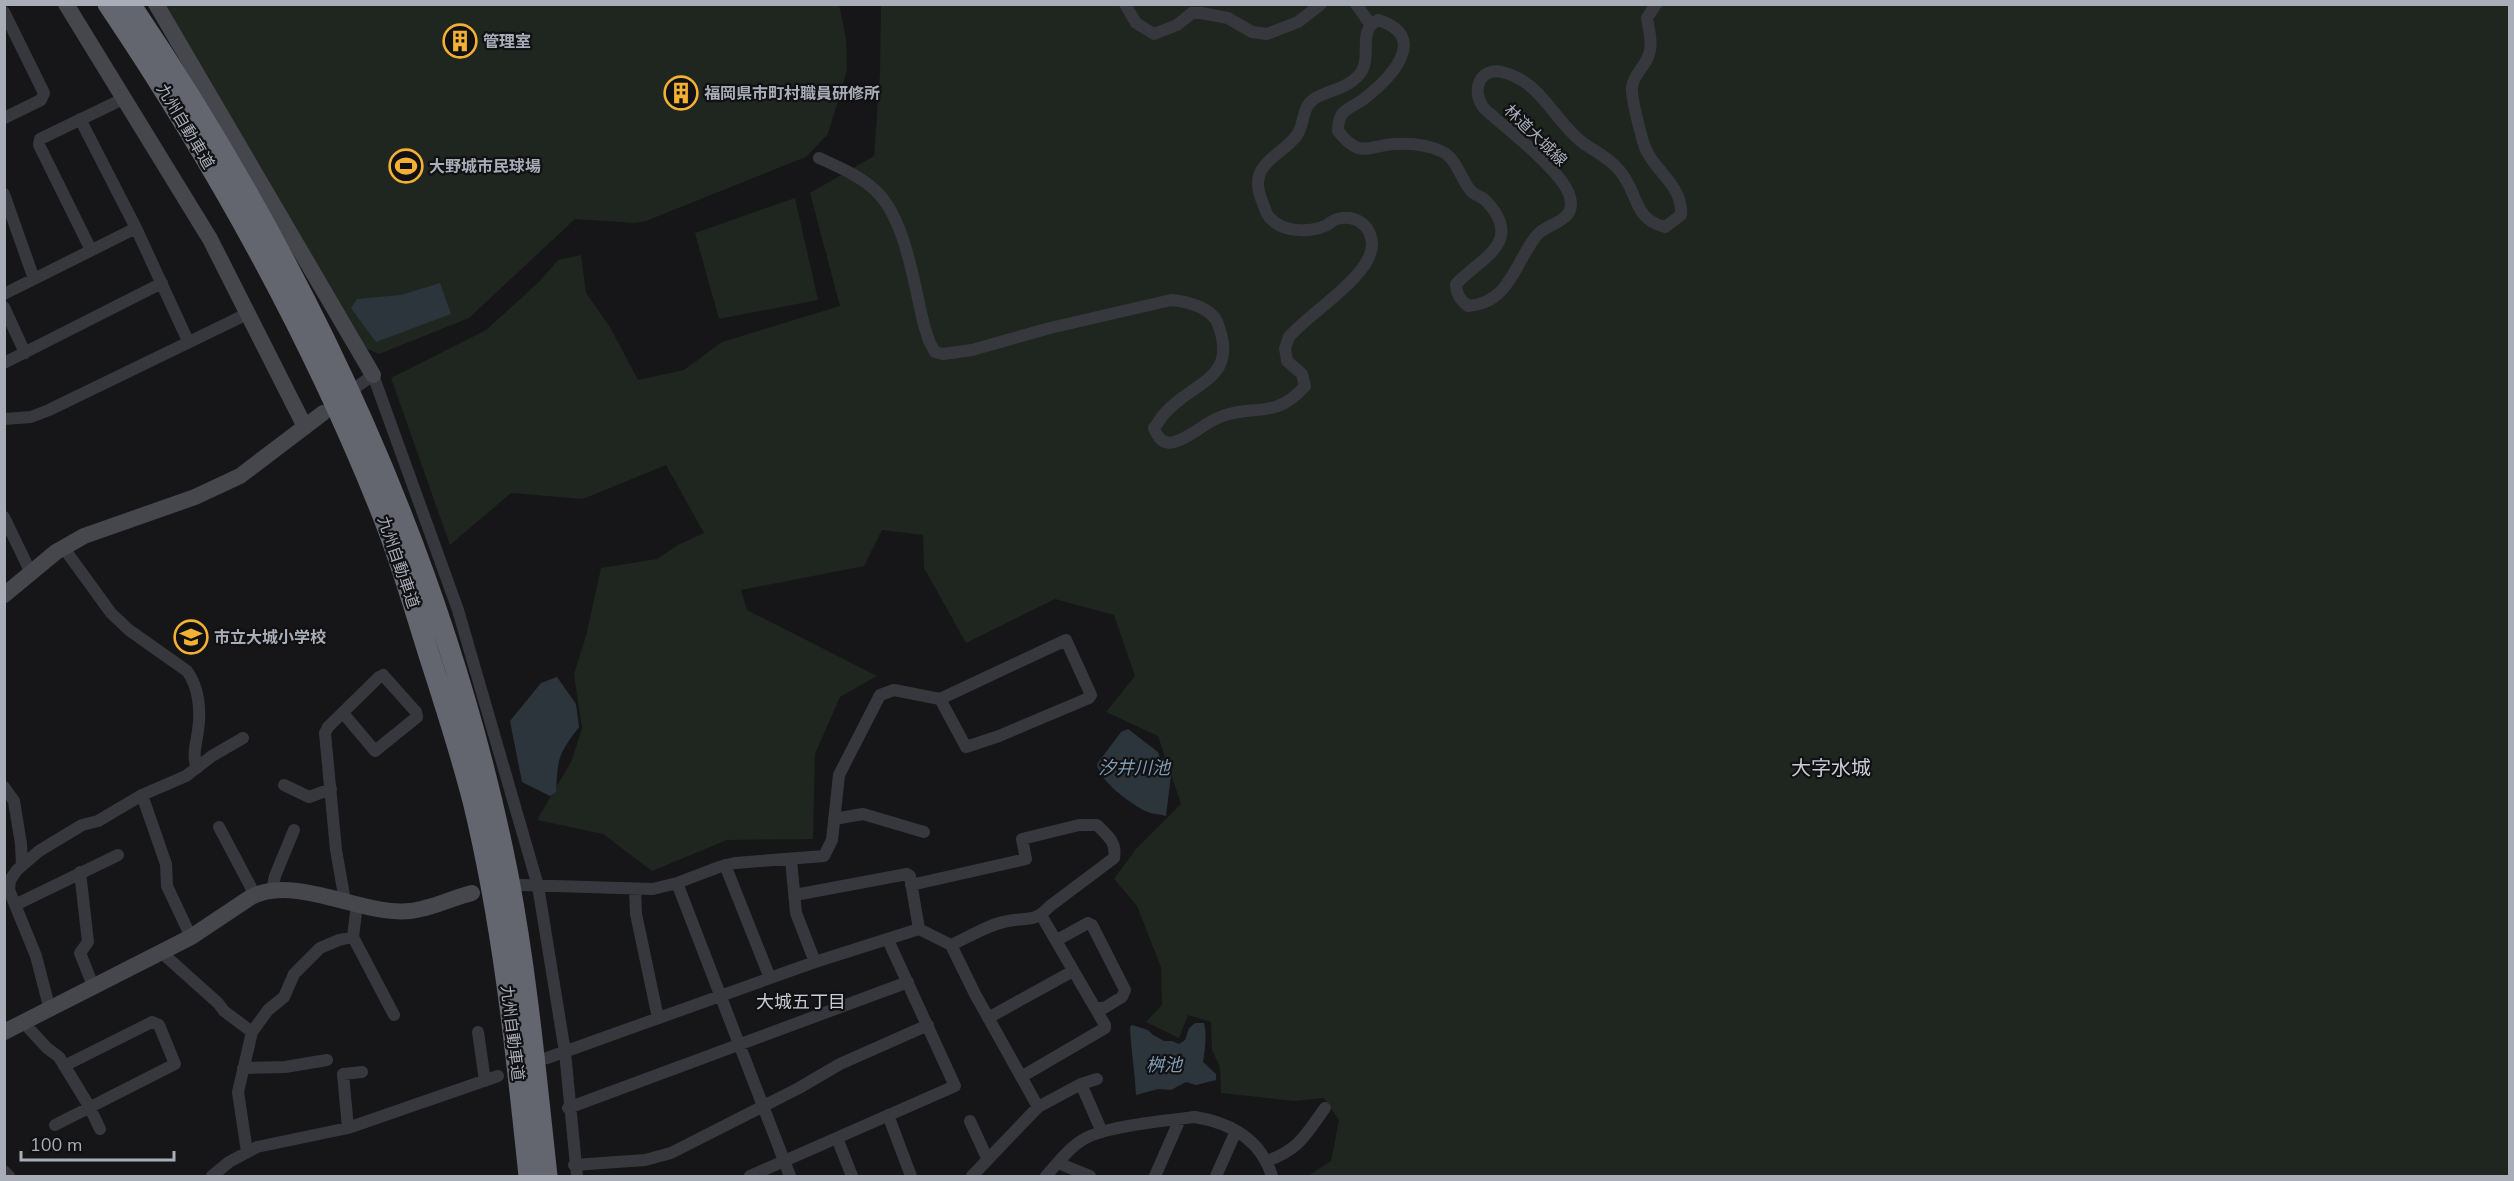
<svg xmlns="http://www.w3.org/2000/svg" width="2514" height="1181" font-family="'Nunito Sans','Noto Sans JP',sans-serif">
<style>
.green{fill:#1e261f}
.water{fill:#2c353c}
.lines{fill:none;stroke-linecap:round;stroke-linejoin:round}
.street{stroke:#37383d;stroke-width:12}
.secondary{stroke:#45474d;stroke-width:16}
.highway{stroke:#63666e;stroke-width:21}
.labels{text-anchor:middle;stroke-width:4.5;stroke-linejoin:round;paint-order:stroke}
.poi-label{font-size:16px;font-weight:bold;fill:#a8adb8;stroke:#111113;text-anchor:start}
.street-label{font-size:16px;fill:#a8adb8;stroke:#111113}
.water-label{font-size:18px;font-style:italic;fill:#7f9bb3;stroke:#111113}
.neighbourhood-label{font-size:18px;fill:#c9ccd4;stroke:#111113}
.quarter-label{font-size:20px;fill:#c9ccd4;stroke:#111113}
</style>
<rect width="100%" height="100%" fill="#161618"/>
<path class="green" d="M163,5H839L846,38L847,70L828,134L806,157L646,221L635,223L575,219L469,318L379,354L367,349Z
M881,5H2509V1176H1308L1331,1161L1339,1120L1324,1098L1294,1101L1221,1093L1220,1067L1212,1050L1211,1022L1188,1015L1179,1038L1146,1022L1162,1005L1161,967L1137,906L1114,879L1136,849L1181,804L1158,736L1106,712L1135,676L1114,615L1055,599L966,643L924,568L923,535L882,530L864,566L741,590L747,610L877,676L840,697L815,754L813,839L727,840L652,871L603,834L537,820L572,760L582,728L574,674L586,636L601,568L657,559L678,545L704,533L666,465L583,499L511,493L450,545L391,378L486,330L539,282L558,260L581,255L586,293L610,327L638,380L684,370L722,342L840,306L810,193L874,156L880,73Z
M795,198L818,300L719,319L695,233Z"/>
<path class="water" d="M440,283L451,314L376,342L351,308L357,299L401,295Z
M557,677L576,704L579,727C558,755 558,757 556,792L550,796L522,782L510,721L541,683Z
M1128,729L1158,752L1160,758L1171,759L1172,767L1166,816C1159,814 1150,814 1143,810C1128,801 1100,782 1097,764L1121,732Z
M1195,1023H1204C1207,1032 1205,1052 1203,1062L1216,1074V1080L1196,1085L1186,1082L1171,1090L1158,1089L1136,1095C1135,1072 1131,1051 1130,1027L1132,1025L1148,1030L1153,1035L1164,1041H1172L1179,1044L1185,1040L1189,1028Z"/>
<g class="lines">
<path class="street" d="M1125,4L1136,23L1154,34L1177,25L1192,13H1201L1228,18L1252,32L1267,34L1298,22L1321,4
M1356,4L1370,24
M4,12L44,93L41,100L4,118
M80,119L136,228L188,341
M819,158C839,167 860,176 876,191C906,220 914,285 924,325L929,341L935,352L943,354L972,350L1050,328L1171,300C1187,301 1212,308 1218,324C1239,380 1193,381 1165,413C1161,417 1158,423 1154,428C1158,438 1163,445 1174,442C1190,438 1204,423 1220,417C1255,403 1274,421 1305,386L1302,374L1287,361L1285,348L1289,337C1309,313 1373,275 1372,244C1371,225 1355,214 1337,219C1333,220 1329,224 1325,226C1308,233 1283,232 1270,218C1266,214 1264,206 1262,201C1246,162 1282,157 1297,135C1305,124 1301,108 1314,99C1329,90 1346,89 1358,76C1375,58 1355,32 1378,20C1430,36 1392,77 1365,98C1358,104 1348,107 1342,114C1339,119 1338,125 1338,131C1360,159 1367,146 1394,144C1410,143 1429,145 1443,152C1457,159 1463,184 1472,192C1477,196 1483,197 1487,202C1525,243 1479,259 1456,284C1456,294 1460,300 1468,306C1510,303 1515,262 1537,235C1548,222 1579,222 1569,194C1561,172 1515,135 1496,119C1492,115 1486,111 1483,107C1471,90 1480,67 1502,72C1541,81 1554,121 1583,143C1596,152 1609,158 1619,170C1639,192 1632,219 1665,227L1681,215C1683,183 1651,170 1643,142C1640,129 1631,100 1632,87C1633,76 1643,68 1647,59C1654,46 1649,31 1647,18L1656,4
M4,194L34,279
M91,250L39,145L40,139L125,98
M4,294L136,228
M4,307L25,353
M4,363L162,283
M358,386L373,375L458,610L538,886L565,1052L577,1176
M4,419L31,417L49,410L249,313
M4,517L31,573
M63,547L111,613L129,630L187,671C199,687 201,711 198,731C196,744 192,756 197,768
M343,713L375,751L417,717L416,712L383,675L379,677L328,727L325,733L336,850L345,901
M284,785L309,797L331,789
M4,787L14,801L21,844L22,865
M142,795L166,864L167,886L191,937
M834,819L863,814L924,832
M219,827L255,895
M791,860L796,913L815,962
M725,865L770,978
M80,872L88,942L80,953L94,988
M677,883L790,1176
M521,885L653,889L677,883L719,867L735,863L824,856L832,840L839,775L880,695L894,690L940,699L1066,640L1091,695L1089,698L999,736L966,747L940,699
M911,885L1026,859L1022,839L1079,825H1097C1107,835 1117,842 1114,858L1050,906C1034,923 1028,917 1008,921C989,924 969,937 951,945
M635,889L636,914L658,1018
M272,891L275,876L294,830
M795,895L907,874L910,876L919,929
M357,904L353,937L394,1015
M15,905L118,855
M1057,940L1088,923L1092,925L1125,990L1122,997L1104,1008H1096
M161,952L218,1003L224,1011L252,1032
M50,1010L36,956L9,890L10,880L17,870L39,851L82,825L98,821L142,795L186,776L212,756L243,738
M988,1018L1073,971
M23,1022L47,1048L59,1057L89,1106L100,1129
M478,1032L485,1081
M547,1058L815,962L919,929L951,945L975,994L1038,1107
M243,1068L285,1067L327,1060
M1021,1077L1105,1028V1025L1041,915
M1081,1084L1102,1132
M568,1108L908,982
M888,1115L911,1176
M970,1121L987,1158
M55,1125L175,1064L159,1025L152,1022L64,1066
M348,1128L343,1074L362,1072
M837,1138L852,1176
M247,1152L238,1092L252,1032L268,1010L284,997L294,974L320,948L339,940L353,937
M1267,1161C1300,1149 1306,1134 1325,1108
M1058,1163L1090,1176
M574,1165L645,1160L671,1153L799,1088L840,1064L928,1025
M4,1171L9,1176
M212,1176L229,1162L257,1147L348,1128L498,1076
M750,1176L955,1086L888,940
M972,1176L1038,1107L1081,1084L1097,1079
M1046,1176C1058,1163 1070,1146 1086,1138C1107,1126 1169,1120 1195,1117C1232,1123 1261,1140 1272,1176
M1155,1176L1180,1119
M1216,1176L1236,1131"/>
<path class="secondary" d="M66,4L210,239L305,427
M156,4L373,375
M4,595L56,552L84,536L195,497L240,476L323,413
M4,1032L191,937L251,897C296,874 362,916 410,911C430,909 452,898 472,893"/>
<path class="highway" d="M108,4C215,163 310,333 381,511C401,560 415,611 431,661C446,708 461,754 473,801C503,924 516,1051 529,1176
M130,4C308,268 446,562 508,875C527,975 536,1076 547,1176"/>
</g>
<defs>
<g id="building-ring" transform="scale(1.725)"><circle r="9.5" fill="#111113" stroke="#f2b134" stroke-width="1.5"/><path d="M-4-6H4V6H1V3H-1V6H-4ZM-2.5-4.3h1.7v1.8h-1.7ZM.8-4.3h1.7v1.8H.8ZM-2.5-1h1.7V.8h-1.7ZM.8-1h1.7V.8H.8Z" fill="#f2b134"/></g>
<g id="stadium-ring" transform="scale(1.725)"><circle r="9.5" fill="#111113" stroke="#f2b134" stroke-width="1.5"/><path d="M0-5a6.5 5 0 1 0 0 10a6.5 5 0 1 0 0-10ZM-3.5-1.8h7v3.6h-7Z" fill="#f2b134"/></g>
<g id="school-ring" transform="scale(1.725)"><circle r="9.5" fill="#111113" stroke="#f2b134" stroke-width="1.5"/><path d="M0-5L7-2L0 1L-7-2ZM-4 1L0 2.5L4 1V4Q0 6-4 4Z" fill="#f2b134"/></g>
</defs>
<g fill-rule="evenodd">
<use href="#building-ring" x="460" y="41"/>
<use href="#building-ring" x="681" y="93"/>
<use href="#stadium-ring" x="406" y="166"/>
<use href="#school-ring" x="191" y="637"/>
</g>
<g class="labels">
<g class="poi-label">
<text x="483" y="47">管理室</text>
<text x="704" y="99">福岡県市町村職員研修所</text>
<text x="429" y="172">大野城市民球場</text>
<text x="214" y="643">市立大城小学校</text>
</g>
<g class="street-label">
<text transform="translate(186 126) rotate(59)" y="6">九州自動車道</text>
<text transform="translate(1536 135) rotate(44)" y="6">林道大城線</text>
<text transform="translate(399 562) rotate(71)" y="6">九州自動車道</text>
<text transform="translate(513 1033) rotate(83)" y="6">九州自動車道</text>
</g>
<g class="water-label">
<text x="1134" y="774">汐井川池</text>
<text x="1164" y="1071">桝池</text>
</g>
<g class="neighbourhood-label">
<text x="801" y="1008">大城五丁目</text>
</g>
<g class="quarter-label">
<text x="1831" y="775">大字水城</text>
</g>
</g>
<rect width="2514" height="1181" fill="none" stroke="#a8adb8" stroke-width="12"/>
<path d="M21 1151v9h153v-9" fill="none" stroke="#a8adb8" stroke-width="3"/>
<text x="30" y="1151" font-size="18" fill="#a8adb8" stroke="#111113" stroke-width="4.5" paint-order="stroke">100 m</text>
</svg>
